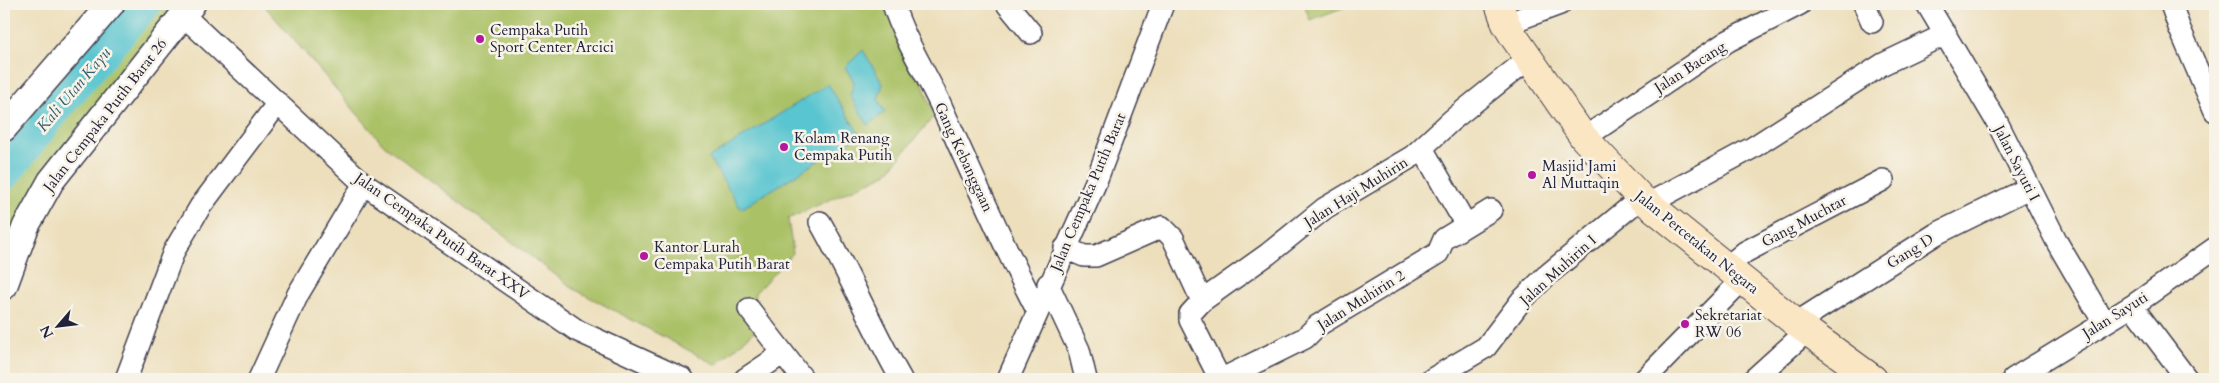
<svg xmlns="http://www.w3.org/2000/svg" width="2219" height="383" font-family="Cardo,serif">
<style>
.green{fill:#aac166;stroke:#667250}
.water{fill:#58c5d0;stroke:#3d7486}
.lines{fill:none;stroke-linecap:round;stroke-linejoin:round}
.river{stroke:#58c5d0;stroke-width:32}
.minor-casing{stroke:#403e4e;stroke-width:24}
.tertiary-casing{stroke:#403e4e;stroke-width:29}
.secondary-casing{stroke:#403e4e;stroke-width:30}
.minor{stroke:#fff;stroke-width:21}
.tertiary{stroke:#fff;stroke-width:26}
.secondary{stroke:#fbe6c4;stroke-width:28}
.poi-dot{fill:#b5179e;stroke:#f7f3e8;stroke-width:2}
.labels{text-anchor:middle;stroke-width:5;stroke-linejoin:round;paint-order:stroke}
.poi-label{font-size:15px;fill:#22223b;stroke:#f7f3e8;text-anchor:start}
.street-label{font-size:15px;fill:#22223b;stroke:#f7f3e8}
.water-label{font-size:16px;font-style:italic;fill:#355b6f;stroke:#f7f3e8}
</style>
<rect width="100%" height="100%" fill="#f7f3e8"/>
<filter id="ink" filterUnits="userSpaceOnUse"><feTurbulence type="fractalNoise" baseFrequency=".02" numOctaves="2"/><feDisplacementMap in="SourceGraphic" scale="10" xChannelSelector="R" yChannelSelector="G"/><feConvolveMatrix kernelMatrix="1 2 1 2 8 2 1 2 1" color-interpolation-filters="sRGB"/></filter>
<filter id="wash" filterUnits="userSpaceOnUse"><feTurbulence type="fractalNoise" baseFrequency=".0096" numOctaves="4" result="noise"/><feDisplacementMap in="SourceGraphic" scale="20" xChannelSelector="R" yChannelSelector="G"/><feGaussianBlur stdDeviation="1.12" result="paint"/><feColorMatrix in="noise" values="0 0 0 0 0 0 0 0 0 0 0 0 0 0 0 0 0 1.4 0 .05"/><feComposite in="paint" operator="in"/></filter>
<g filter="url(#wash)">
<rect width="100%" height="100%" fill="#eddfbc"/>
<path class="green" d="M115,4H192L62,165L4,286V136Z
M263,4H895L934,116L886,174L788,219L793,253L755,293V331L716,365L574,289L384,145Z
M1304,4H1353L1310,20Z"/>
<path class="water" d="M863,50L883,84L878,99L885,112L868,125L850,96L854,82L845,67Z
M828,84L860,135L741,209L709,158Z"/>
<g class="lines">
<path class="river" d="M4,175L59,105L145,4"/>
</g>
</g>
<g filter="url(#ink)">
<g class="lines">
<g class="minor-casing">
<path id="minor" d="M893,4C905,42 927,74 943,110C973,177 1003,245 1037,310
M1007,4L1031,33
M1864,4L1872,22
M1927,4L1997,122L2058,244L2104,323
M2171,4L2179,27L2215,111
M183,15L364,184L578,331L683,379
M1506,24L1560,4
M1584,138L1728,41L1800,4
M1422,148L1466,225
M1648,204L1752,148L1883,64L1946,34
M820,222C849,273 872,328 901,379
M1065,248L1084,256H1096L1162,227L1173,238L1202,301
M1727,267L1745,252L1883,180
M1048,284L1079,350L1086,379
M2132,306L2187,379
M749,309L803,379
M1796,323L1936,234L2029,188
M126,379L174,251L200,207L278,103
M259,379L298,294L364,184
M745,379L782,354
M1008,379L1095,184L1163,4
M1220,379L1190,320V314L1202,301L1268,254L1325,208L1413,156L1452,120L1528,59
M1222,379L1305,338L1317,326L1438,253L1444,239L1491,210
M1432,379L1486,347L1521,301L1546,276L1641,198
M1645,379L1743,279
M1754,379L1807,331
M2013,379L2132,306L2215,248"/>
</g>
<g class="tertiary-casing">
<path id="tertiary" d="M4,128L111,4
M4,286L26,226L51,181L192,4"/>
</g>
<g class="secondary-casing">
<path id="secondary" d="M1499,4L1506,24L1514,37L1584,138L1641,198L1796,323L1873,379"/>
</g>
<use href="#minor" class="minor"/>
<use href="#tertiary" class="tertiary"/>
<use href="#secondary" class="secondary"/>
</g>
</g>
<g class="poi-dot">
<circle cx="480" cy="39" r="5"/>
<circle cx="784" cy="147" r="5"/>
<circle cx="1532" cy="175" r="5"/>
<circle cx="644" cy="256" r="5"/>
<circle cx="1685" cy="324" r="5"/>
</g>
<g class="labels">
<g class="poi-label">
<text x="490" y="35">Cempaka Putih<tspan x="490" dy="17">Sport Center Arcici</tspan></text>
<text x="794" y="143">Kolam Renang<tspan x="794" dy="17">Cempaka Putih</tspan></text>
<text x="1542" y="171">Masjid Jami<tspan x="1542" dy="17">Al Muttaqin</tspan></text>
<text x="654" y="252">Kantor Lurah<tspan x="654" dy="17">Cempaka Putih Barat</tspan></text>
<text x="1695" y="320">Sekretariat<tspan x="1695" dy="17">RW 06</tspan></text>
</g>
<g class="street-label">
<text transform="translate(1690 67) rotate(-33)" y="5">Jalan Bacang</text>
<text transform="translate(105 115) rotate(-52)" y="5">Jalan Cempaka Putih Barat 26</text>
<text transform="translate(964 157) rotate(65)" y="5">Gang Kebanggaan</text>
<text transform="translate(2017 163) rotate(63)" y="5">Jalan Sayuti I</text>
<text transform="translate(1088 192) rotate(-67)" y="5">Jalan Cempaka Putih Barat</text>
<text transform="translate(1356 192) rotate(-32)" y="5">Jalan Haji Muhirin</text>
<text transform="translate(1804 221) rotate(-28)" y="5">Gang Muchtar</text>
<text transform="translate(442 236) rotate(35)" y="5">Jalan Cempaka Putih Barat XXV</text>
<text transform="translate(1697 242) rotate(39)" y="5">Jalan Percetakan Negara</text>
<text transform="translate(1910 251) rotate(-32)" y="5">Gang D</text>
<text transform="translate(1558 270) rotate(-42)" y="5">Jalan Muhirin I</text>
<text transform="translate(1361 300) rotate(-32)" y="5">Jalan Muhirin 2</text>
<text transform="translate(2115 315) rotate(-32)" y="5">Jalan Sayuti</text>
</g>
<g class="water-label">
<text transform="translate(73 89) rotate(-50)" y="6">Kali Utan Kayu</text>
</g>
</g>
<rect width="2219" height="383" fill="none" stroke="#f7f3e8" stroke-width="20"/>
<g transform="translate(58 326) rotate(242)" stroke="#f7f3e8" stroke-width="4" paint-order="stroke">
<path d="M0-4L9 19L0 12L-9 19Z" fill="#22223b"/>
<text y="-8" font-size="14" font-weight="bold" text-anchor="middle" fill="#22223b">N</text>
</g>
</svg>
